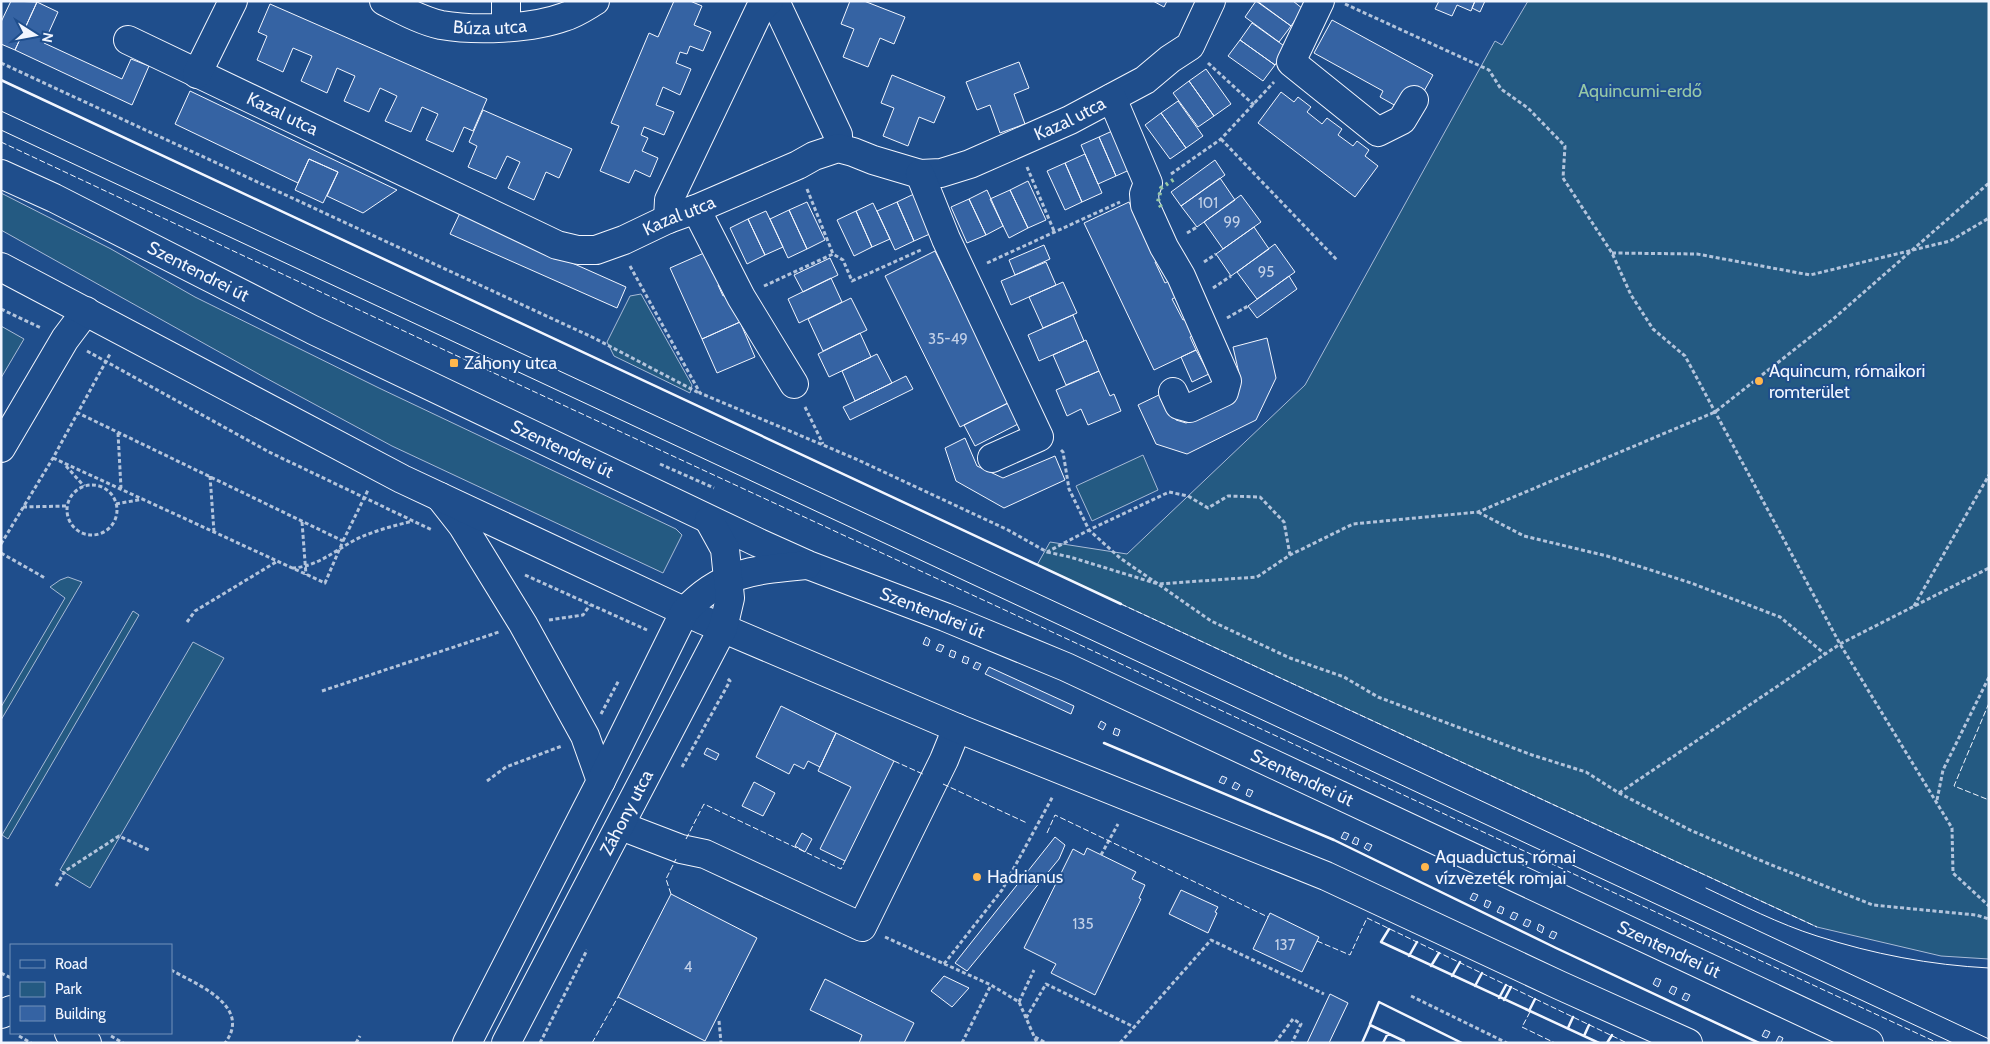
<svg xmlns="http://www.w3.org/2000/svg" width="1990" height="1044" font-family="Cabin,sans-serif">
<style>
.green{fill:#245a82;stroke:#a8bbd7}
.building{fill:#3563a3;stroke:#f2f6ff}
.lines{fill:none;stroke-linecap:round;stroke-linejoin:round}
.minor-casing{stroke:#f2f6ff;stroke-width:30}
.major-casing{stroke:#f2f6ff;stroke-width:30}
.path{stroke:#b3c4dc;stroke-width:3;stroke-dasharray:4 2.5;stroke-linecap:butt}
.minor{stroke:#1f4e8c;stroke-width:28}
.major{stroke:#1f4e8c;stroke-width:28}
.tram{stroke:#f2f6ff;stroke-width:1}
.hedge{stroke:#97c8a6;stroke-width:4;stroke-dasharray:2.5 4;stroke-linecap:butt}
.fence{stroke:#f2f6ff;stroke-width:1;stroke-dasharray:6 2.5;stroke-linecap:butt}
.wall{stroke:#f2f6ff;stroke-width:2.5}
.poi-dot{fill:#ffb74d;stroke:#1f4e8c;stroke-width:2}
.labels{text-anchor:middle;stroke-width:4;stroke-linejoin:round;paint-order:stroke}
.number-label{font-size:15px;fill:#c3d1e8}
.street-label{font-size:18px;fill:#f2f6ff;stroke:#1f4e8c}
.park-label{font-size:18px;fill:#97c8a6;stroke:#1f4e8c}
.poi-label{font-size:18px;fill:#f2f6ff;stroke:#1f4e8c;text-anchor:start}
</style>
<rect width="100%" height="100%" fill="#1f4e8c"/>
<path class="green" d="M1528,1H1989V959L1941,956L1817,927L1037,565L1050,542L1127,554L1305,385L1495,41L1502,45Z
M1,193L111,249L195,297L379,388L676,529L682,535L663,573L392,446L264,377L1,230Z
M641,294L692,385L690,393L614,356L607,342L630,296Z
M1,326L24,339L1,378Z
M1143,455L1158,490L1092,521L1076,486Z
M68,577L82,582L1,720V707L65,598L50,587L60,580Z
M133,611L139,615L8,839L2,835Z
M193,642L224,658L90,888L60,870Z"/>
<path class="building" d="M11,1L37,2L15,50L1,44V22Z
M674,1H690L702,6L694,25L711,32L703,51L690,46L687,54L680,52L676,63L691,69L680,95L663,87L656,105L674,112L664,135L644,127L641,135L648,138L642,151L658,158L650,177L635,170L629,183L600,171L619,126L611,123L649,33L658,37Z
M850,1H864L905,17L894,44L880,38L868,67L843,57L854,29L841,24Z
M1153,1H1167L1164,7Z
M1256,1L1291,26L1279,42L1245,17Z
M1257,1H1293L1303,9L1291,26Z
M1439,1H1475L1471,11L1457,5L1452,16L1435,9Z
M1475,1H1485L1480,12L1472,8Z
M37,2L58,12L44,43L122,79L131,59L149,66L132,105L15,50Z
M270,4L487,99L473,131L464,127L453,152L426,140L438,114L422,107L411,132L385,121L397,96L380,88L369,112L344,101L355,76L337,68L327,93L301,81L312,56L293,48L283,72L257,60L267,36L258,32Z
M1332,20L1433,75L1423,93L1396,106L1380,97L1383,91L1314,53Z
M1252,23L1287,48L1275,65L1240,40Z
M1240,40L1275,65L1263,81L1228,56Z
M1019,62L1029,88L1014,94L1025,124L1000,133L990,105L977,110L966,82Z
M1206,69L1231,104L1214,116L1189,81Z
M892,75L945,97L934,123L919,117L908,146L883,136L894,108L881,103Z
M1189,81L1214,116L1198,127L1173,93Z
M190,91L397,190L363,213L327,196L338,172L309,159L298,183L175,124Z
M1281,92L1294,102L1298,97L1311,107L1307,112L1322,124L1327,118L1342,129L1338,135L1353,146L1357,141L1369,150L1365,156L1378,166L1355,197L1258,123Z
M1178,101L1203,136L1186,148L1161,113Z
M483,110L572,149L559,178L546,172L534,200L508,188L520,162L507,156L496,179L468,167L477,146L469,142Z
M1161,113L1186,148L1170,159L1145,125Z
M1119,128L1136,167L1116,176L1099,137Z
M1099,137L1116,176L1098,184L1081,145Z
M1085,154L1102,193L1082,202L1065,163Z
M309,159L338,172L323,203L295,190Z
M1215,160L1225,175L1181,206L1171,192Z
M1065,163L1082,202L1065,210L1047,171Z
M1220,178L1235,200L1197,227L1181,206Z
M1028,181L1046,220L1028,228L1010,190Z
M987,190L1003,226L986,235L969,199Z
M1010,190L1028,228L1009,238L990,199Z
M914,194L932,233L914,241L897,202Z
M1241,195L1261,222L1223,249L1204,222Z
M969,199L986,235L967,243L951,207Z
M807,202L825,240L807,249L789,210Z
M897,202L914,241L895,250L877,211Z
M1129,202L1134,213L1147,225L1140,228L1148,245L1154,242L1162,259L1155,262L1165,283L1171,280L1178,296L1172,299L1183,320L1188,318L1196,334L1190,337L1196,350L1154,370L1084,223Z
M873,203L890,239L872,247L856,211Z
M789,210L807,249L788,258L770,219Z
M766,211L783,247L765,255L748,219Z
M856,211L872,247L854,256L837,220Z
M460,213L626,287L617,308L450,234Z
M748,219L765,255L747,264L730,228Z
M1254,227L1269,249L1231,276L1216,254Z
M1275,244L1295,272L1257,299L1237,272Z
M1044,245L1050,259L1015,275L1009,260Z
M935,251L1010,402L960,427L885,276Z
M704,253L713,274L719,272L724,283L718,285L723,296L727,294L740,322L702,339L670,268Z
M830,258L838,275L803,292L794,275Z
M1046,262L1056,285L1011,305L1001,281Z
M1289,276L1297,289L1257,318L1248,306Z
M831,278L842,302L799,323L788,299Z
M1063,282L1077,313L1043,328L1029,297Z
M851,298L867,330L823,351L808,319Z
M1073,315L1084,341L1039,361L1028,335Z
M740,322L755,357L717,373L702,339Z
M860,333L871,357L829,377L818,354Z
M1267,338L1276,378L1256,420L1187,454L1156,444L1138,405L1163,393L1176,420L1186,423L1230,404L1241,382L1233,347Z
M1086,340L1099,371L1066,385L1053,355Z
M1196,350L1209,374L1192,382L1181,357Z
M877,354L892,383L855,401L842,371Z
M1099,371L1110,396L1114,394L1121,411L1088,425L1081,409L1067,416L1056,390Z
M906,376L913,389L850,420L843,407Z
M1010,402L1020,423L975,446L964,425Z
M965,438L977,466L1003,478L1055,456L1065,480L1004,508L956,481L945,448Z
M926,637L930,640L928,646L923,644Z
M939,644L944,646L941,652L936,650Z
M951,650L956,652L954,658L949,656Z
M964,656L969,658L967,664L962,662Z
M976,662L981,664L978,670L973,668Z
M989,667L1074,706L1071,714L985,674Z
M781,706L836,733L820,767L808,761L804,769L794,764L789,774L756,757Z
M1101,721L1106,724L1103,730L1098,727Z
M1115,728L1120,730L1118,736L1113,734Z
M836,733L894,761L845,861L820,849L851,787L818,771Z
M707,748L719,754L716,760L704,754Z
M1222,776L1227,778L1224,784L1219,782Z
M754,782L775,793L763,816L742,806Z
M1235,782L1240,785L1237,790L1232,788Z
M1248,789L1253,791L1250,797L1246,795Z
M1344,832L1349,834L1346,840L1341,838Z
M802,833L812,839L805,852L795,846Z
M1055,837L1065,845L1059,859L967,971L955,963Z
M1355,837L1359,839L1357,845L1352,843Z
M1367,843L1372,845L1369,851L1364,848Z
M1087,848L1136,872L1132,879L1145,885L1139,898L1141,899L1095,995L1051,973L1056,964L1024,948L1073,849L1084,855Z
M1181,890L1218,907L1215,912L1217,913L1208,933L1169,914Z
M1473,893L1478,895L1475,901L1470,899Z
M671,894L757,938L705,1041L618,997Z
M1486,900L1491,902L1488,908L1484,906Z
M1500,906L1504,908L1502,914L1497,912Z
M1513,912L1518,914L1515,920L1510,918Z
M1270,913L1319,937L1302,972L1253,949Z
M1526,919L1531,921L1528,927L1523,925Z
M1539,924L1544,927L1542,933L1537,930Z
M1552,931L1557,933L1554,939L1549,937Z
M944,976L969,988L952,1007L931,991Z
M1656,978L1661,980L1658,987L1653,984Z
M825,979L914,1023L904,1043H859L862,1035L810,1010Z
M1672,986L1677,988L1674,995L1669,992Z
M1685,993L1690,995L1687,1001L1682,999Z
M1330,994L1348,1003L1329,1043H1307Z
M1765,1030L1770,1032L1767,1038L1762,1036Z
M1779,1036L1783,1038L1781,1043L1776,1042Z"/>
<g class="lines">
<g class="minor-casing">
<g id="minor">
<path id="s1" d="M384,1C402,10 422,21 441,25C475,31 532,29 564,17C575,14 585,7 595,1"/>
<path d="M775,1L838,135V148"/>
<path d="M1320,1L1291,62L1378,132L1402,120L1414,100"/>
<path d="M506,27V1"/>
<path id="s2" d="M128,40L557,245L578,250H596L624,240L668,219L696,209L798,165L814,156L838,148L853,152L873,160L920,174L941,173L970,164L1070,120L1145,80L1170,59L1190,46L1211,1"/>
<path d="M197,74L233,1"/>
<path d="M1112,98L1148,183L1144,194L1145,205L1164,247L1181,276L1227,381L1224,392L1190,408L1179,405L1173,392"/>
<path d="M920,174L946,239L1039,437L992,458"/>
<path d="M696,209L741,297L794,384"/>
<path d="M668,219L669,200L760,9L769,1"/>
<path d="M1,448L65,339L86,311"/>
<path d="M440,497L462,525L523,624L585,736L601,781"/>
<path d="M621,826L681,849L705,854L862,927L944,760L957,728"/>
<path d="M1,1014L11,1010"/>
<path d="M69,1033L87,1043"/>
</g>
</g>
<g class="major-casing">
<g id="major">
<path id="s3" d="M1,174L54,198L313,330L759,543L808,565L945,617L1066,667L1869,1043"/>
<path d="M1,267L402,479L701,619L957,728L1326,876L1559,985L1688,1043"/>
<path d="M467,1043L601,781L685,611C722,571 756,570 807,565"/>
<path id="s4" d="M506,1043L723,628L730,598L725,549L709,520"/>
</g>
</g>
<path class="path" d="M1345,4L1489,70L1501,89L1528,108L1565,146L1563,178L1612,253L1631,295L1653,329L1685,356L1840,644L1952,828L1953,873L1989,906
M1,63L594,338L699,393
M1208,63L1254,105
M1221,139L1337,260
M1027,167L1054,231
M1171,174L1221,139L1274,82
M807,189L833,254
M1187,233L1197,227
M1612,253L1697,254L1810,275L1950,241L1989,218
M1204,262L1216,254
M987,263L1120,202
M630,266L700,393L856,459L1008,530L1047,552L1089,530L1169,492L1188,496L1208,508L1228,496L1260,497L1284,522L1290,555
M764,286L833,254L843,260L852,281L923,249
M1213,288L1231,276
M1,309L41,328
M1227,318L1248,306
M87,351L269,452L432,530
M805,407L823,444
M118,433L121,488
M1061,450L1063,452L1069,489L1089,530L1120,558L1158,584L1257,577L1290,555L1353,524L1478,512L1715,412L1832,320L1989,183
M53,458L325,583L343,541L78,413
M660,464L714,488
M66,466L84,486
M210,476L214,532
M67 510a25 25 0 1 1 50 0a25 25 0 1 1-50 0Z
M116,504L143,499
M23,507L67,506
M1478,512L1524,536L1607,556L1691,583L1780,617L1825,654
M302,522L306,575
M343,541L368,490
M1,544L53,458L110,354
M1047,552L1070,557L1158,584L1211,621L1290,658L1344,677L1378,697L1532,755L1586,772L1619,793L1690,830L1769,864L1873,905L1976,915L1989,919
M1,553L45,578
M292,568C316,567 333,552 353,541C372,531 393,526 413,521
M525,575L647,630
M1914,606L1989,475
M549,620L583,615L590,605
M187,622L195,611L276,562
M322,691L499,632
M601,714L619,680
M682,767L730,681L727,678
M487,781L506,767L562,746
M1619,793L1840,644L1989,568
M1937,800L1943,770L1989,677
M1101,855L1118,824
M56,886L65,871L119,836L149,850
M885,937L991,985L1019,1002L1037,1043
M944,964L1002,890L1053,796
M171,970C196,984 253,1006 225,1043
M1,973L11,978
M1411,996L1507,1043
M1019,1002L1034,970
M1026,1018L1046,984L1134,1027
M719,1021L721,1043
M19,1036L31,1043
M111,1036L123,1043
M1035,1037L1046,1043
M356,1043L360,1036
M540,1043L587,950
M962,1043L991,985
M1120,1043L1211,940L1324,994
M1275,1043L1293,1019L1301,1024L1292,1043"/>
<use href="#minor" class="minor"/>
<use href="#major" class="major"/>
<path class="tram" d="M1,111L1279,706L1989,1039
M1,130L1953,1043
M1706,888C1742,905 1779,924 1817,936C1873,954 1930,965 1989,968"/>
<path class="hedge" d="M1161,207L1158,202L1161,188L1176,178"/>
<path class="fence" d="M1,142L453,354L1938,1043
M1121,604L1817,927
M1989,703L1954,786L1989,800
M894,761L925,775
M943,784L1027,823
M1047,833L1055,815L1268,917
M686,839L704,804L841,869L845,861
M671,894L666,879L676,859
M1317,941L1350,955L1367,918L1627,1043
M1530,1012L1522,1027L1555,1043
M592,1043L618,997"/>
<path class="wall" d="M1,80L1121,604
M1104,743L1334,840L1556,948L1759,1043
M1389,929L1381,942L1599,1043
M1409,956L1417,942
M1431,966L1439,953
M1452,976L1460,962
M1475,986L1482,973
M1499,998L1506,985
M1504,1000L1511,987
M1529,1011L1535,999
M1370,1024L1379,1002L1462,1043
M1568,1028L1573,1017
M1584,1036L1589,1025
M1362,1043L1370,1025L1404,1041V1043
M1383,1043L1388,1033
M1607,1043L1612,1035"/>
</g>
<g class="poi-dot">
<rect x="449" y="358" width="10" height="10" rx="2.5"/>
<circle cx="1759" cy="381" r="5"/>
<circle cx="1425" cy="867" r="5"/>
<circle cx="977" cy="877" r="5"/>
</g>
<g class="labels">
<g class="number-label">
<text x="1208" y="208">101</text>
<text x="1232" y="227">99</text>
<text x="1266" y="277">95</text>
<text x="948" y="344">35-49</text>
<text x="1083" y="929">135</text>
<text x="1285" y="950">137</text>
<text x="688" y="972">4</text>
</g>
<g class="street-label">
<text dy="6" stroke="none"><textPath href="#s1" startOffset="111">Búza utca</textPath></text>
<text dy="6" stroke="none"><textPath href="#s2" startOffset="171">Kazal utca</textPath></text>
<text dy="6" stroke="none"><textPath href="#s2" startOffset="1025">Kazal utca</textPath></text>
<text dy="6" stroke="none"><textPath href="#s2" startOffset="605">Kazal utca</textPath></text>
<text dy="6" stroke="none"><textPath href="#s3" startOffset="220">Szentendrei út</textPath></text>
<text dy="6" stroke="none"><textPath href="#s3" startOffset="625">Szentendrei út</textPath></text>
<text dy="6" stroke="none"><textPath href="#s3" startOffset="1030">Szentendrei út</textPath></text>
<text dy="6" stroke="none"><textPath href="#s3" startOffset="1435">Szentendrei út</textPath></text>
<text dy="6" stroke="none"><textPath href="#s4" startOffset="260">Záhony utca</textPath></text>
<text dy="6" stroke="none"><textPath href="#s3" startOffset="1840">Szentendrei út</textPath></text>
</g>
<g class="park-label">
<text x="1640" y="97">Aquincumi-erdő</text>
</g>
<g class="poi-label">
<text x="464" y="369">Záhony utca</text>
<text x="1769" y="377">Aquincum, rómaikori<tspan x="1769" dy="21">romterület</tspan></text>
<text x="1435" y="863">Aquaductus, római<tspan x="1435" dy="21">vízvezeték romjai</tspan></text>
<text x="987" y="883">Hadrianus</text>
</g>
</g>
<rect width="1990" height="1044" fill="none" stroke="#f2f6ff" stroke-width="5"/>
<rect x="10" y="944" width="162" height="90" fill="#1f4e8c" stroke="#7391ba"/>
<rect x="20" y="960" width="25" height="8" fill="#1f4e8c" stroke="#7391ba"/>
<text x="55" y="969" font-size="15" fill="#f2f6ff">Road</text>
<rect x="20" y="982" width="25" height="15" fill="#245a82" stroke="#7391ba"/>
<text x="55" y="994" font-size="15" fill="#f2f6ff">Park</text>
<rect x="20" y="1006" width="25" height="15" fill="#3563a3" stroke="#7391ba"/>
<text x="55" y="1019" font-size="15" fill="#f2f6ff">Building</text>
<g transform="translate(35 35) rotate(101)" stroke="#1f4e8c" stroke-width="4" paint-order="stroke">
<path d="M0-4L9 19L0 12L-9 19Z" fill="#f2f6ff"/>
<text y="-8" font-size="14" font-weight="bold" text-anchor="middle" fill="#f2f6ff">N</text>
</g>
</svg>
